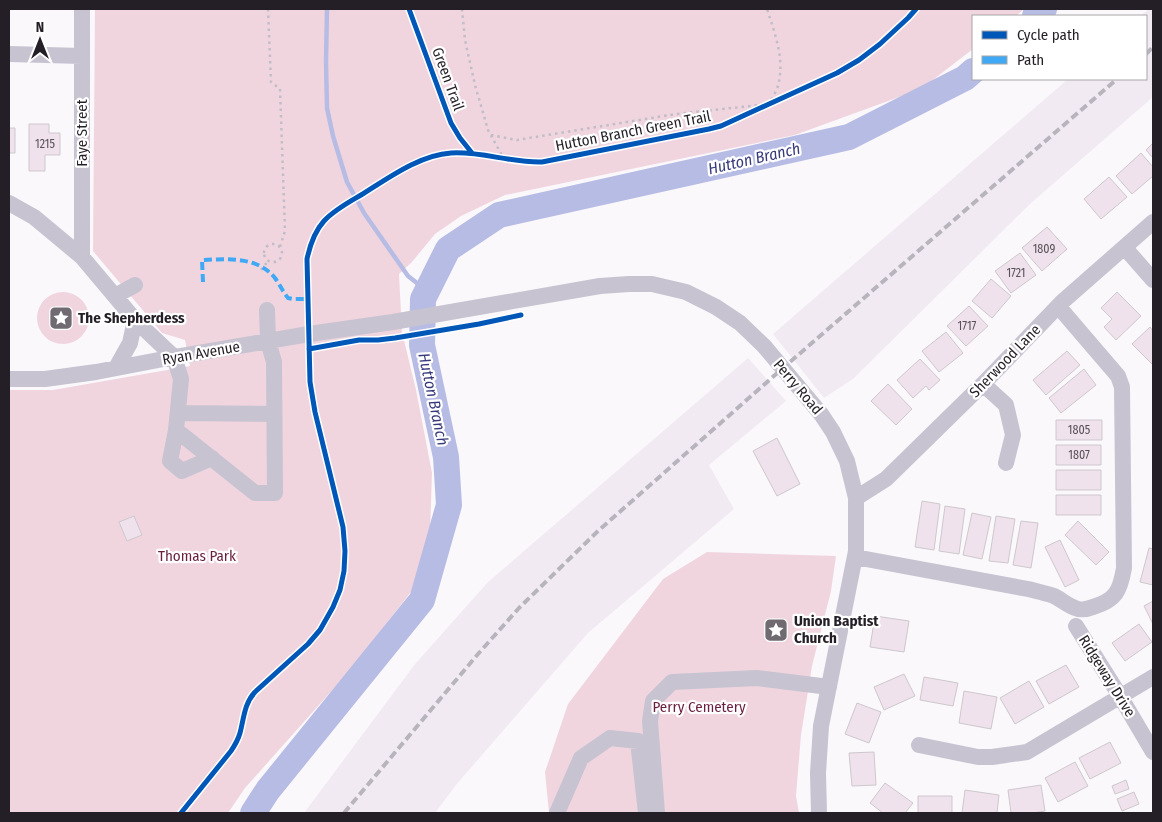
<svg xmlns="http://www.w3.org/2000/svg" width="1162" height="822" font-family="'Fira Sans Condensed',sans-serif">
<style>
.built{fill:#f1eaf3}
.green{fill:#f0d5df}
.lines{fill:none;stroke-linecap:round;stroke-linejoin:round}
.stream{stroke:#b7bce4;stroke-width:4.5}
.river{stroke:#b7bce4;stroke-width:26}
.building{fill:#efe2ec;stroke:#cdc8cc}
.path{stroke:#c1bdc7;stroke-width:2.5;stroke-dasharray:2.5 4;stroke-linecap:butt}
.minor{stroke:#c7c3d1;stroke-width:16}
.rail{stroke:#b8b4bd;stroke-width:4;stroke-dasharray:8 4;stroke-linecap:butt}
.quiet{stroke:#3fa9f5;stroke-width:4;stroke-dasharray:8 4;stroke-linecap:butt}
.cycleway-casing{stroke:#fff;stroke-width:8}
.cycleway{stroke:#0057b8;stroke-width:5}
.labels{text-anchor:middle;stroke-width:4.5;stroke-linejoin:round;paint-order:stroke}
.number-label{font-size:12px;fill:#585158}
.street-label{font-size:15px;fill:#241f26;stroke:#fff}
.poi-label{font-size:15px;font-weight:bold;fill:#241f26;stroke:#fff;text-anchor:start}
.park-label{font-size:15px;fill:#6a1f3f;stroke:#fff}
.water-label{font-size:16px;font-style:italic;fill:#37397b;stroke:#fff}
</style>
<rect width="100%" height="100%" fill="#fbf8fc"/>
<path class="built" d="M1149,9H1153V97L1030,204L853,379L824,398L773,334L1068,79H1146V16H1140Z
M748,358L786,401L709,465L734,509L588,633L456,785L435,813H304L415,664L488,582Z"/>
<path class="green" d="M95,9H1024L1016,16H973V49L921,89L795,135L505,195L461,216L435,234L412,262L399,274L402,332L416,390L432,473L430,535L414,588L351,669L245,788L228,813H9V390H53L190,366L185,340L162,333L93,251Z
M37 318a26 26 0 1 1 52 0a26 26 0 1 1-52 0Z
M707,552L836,556L831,591L812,666L801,735L796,796L799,813H549L545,772L568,704L663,579Z"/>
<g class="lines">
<path class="stream" d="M327,9L326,61L327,108L333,136L347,182L364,213L408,276L427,291"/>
<path class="river" d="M1035,16L1044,9
M253,813L268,790L422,600L449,505L446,457L422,345L423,299L448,249L499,215L849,137L965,78L973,71"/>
</g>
<path class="building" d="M29,124H49V133H60V155H45V171H29Z
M9,128H15V153H9Z
M1153,143V158L1146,150Z
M1141,153L1153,167V176L1132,194L1116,176Z
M1109,177L1127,197L1101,219L1084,199Z
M1047,227L1067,249L1042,271L1022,248Z
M1020,253L1036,275L1011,293L995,271Z
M991,279L1011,296L992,318L972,301Z
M1117,292L1141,316L1116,340L1104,327L1112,319L1101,308Z
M969,306L988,326L966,346L947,326Z
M1150,327L1153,331V365L1132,344Z
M946,332L963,353L939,372L922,351Z
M1067,351L1080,365L1046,395L1033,380Z
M920,359L940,380L929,390L926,386L913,398L897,380Z
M1084,369L1096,385L1061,413L1049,398Z
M888,384L912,409L896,425L871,401Z
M1056,420H1102V440H1056Z
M777,438L800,484L777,496L753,451Z
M1056,445H1101V465H1056Z
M1056,470H1101V490H1056Z
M1056,495H1101V515H1056Z
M922,501L940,504L934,550L915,547Z
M945,506L965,509L959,554L939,551Z
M972,513L991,517L982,559L963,555Z
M134,516L142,535L127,541L119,522Z
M996,516L1015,519L1008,563L989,561Z
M1021,521L1038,523L1031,568L1013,565Z
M1078,521L1109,552L1096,565L1065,535Z
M1060,540L1079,580L1065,587L1045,547Z
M1149,548L1153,549V585L1140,582Z
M1153,601V624L1144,606Z
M875,616L909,621L904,652L870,647Z
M1139,624L1152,642L1125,661L1112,643Z
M1066,665L1079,687L1049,704L1036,681Z
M904,674L915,696L884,710L874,687Z
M924,677L958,683L953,706L920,700Z
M1029,681L1044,707L1015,724L1000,698Z
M964,691L997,697L991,729L959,723Z
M857,703L881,712L869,743L845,734Z
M1110,742L1121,763L1090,779L1079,758Z
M874,752L876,785L852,786L849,753Z
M1075,762L1088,786L1058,802L1045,778Z
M1126,780L1129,789L1115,794L1112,786Z
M885,783L913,803L905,813H883L870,803Z
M1041,785L1045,811L1032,813H1011L1008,790Z
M965,790L999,795L997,813H962Z
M1134,792L1139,804L1122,811L1117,799Z
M918,796H952V813H918Z"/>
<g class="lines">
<path class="path" d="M268,9L271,82L280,89L285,231L280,247
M462,9L465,40L475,85L488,130L504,159
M491,135L517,140L676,114L769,104C772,98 776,92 778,86C785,59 775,34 767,9
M264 253a9 9 0 1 1 18 0a9 9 0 1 1-18 0Z
M261,270L268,261"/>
<path class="minor" d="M82,9V257
M9,54L82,56
M9,203L34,217L82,257L135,320L174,357L181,379L176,430L255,493H275L274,362L268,341L267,310
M1125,248L1153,280
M115,296L135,285
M116,368L130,343L135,320
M9,379H45L96,372L174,357L309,334L393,322L600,286L629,284H652L686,292L716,307L740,323L764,346L821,414L833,432L847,461L856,498V551L821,726L818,773L819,813
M983,384L1006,405L1013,435L1006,463
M178,413L274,414
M176,430L170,461L182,471L212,458
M856,498L886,479L983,384L1062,302L1153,222
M855,557L1028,589C1036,591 1046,593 1054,596C1062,600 1069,607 1078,609C1083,610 1088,609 1093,607C1116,600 1120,591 1124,568L1122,387L1118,376L1058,306
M1076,626L1120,696L1153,752
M919,745L978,757H992L1027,752L1153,677
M557,813L581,758L610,738L638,741L646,813
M657,813L650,721L653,701L672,682L757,678L829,687"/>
<path class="rail" d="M1146,54L1153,47
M344,813L478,654L519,608L598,531L783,368L1117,79"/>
<path class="quiet" d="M203,282L202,260C228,259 257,256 275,278C280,285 283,292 288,298L293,299H308"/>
<g class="cycleway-casing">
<path id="cycleway" d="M409,9L451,123L460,138L472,153
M309,349L359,340H378L395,338L479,324L521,315
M181,813L231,751C235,745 238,740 240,733C244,718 244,704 255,692L308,644L320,630L333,607L340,590L344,571L345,551L343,527L315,412L310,382L307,259C310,245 314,232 324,221C334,210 349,202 361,195C387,179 419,155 451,153C481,151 511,163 542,162L709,129L721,126L837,73L859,60L880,44L908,18L916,9"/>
</g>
<use href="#cycleway" class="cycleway"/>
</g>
<defs>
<g id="sight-square" transform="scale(1.25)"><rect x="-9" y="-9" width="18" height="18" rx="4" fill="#6f6b71" stroke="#fff"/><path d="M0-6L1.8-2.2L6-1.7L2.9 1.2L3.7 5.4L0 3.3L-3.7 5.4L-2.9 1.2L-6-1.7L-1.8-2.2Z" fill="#fff"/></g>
</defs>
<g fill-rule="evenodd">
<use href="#sight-square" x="61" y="318"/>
<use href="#sight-square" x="776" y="630"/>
</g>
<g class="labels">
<g class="number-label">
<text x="45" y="148">1215</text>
<text x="1044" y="253">1809</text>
<text x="1016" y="277">1721</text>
<text x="967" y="330">1717</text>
<text x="1079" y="434">1805</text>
<text x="1079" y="459">1807</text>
</g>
<g class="street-label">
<text transform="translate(448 79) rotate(70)" y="5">Green Trail</text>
<text transform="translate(633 131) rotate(-11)" y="5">Hutton Branch Green Trail</text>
<text transform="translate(82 133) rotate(-90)" y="5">Faye Street</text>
<text transform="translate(201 353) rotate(-10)" y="5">Ryan Avenue</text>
<text transform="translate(1005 361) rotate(-46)" y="5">Sherwood Lane</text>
<text transform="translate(798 387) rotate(50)" y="5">Perry Road</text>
<text transform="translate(1107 676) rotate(58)" y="5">Ridgeway Drive</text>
</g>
<g class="poi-label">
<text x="78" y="323">The Shepherdess</text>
<text x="794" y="626">Union Baptist<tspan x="794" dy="17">Church</tspan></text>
</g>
<g class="park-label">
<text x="197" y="561">Thomas Park</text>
<text x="699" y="712">Perry Cemetery</text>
</g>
<g class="water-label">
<text transform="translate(754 158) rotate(-13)" y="6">Hutton Branch</text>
<text transform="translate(434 399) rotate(78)" y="6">Hutton Branch</text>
</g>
</g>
<rect width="1162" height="822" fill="none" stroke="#241f26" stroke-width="20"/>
<rect x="972" y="15" width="175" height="65" fill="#ffffff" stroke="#a7a5a8"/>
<rect x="982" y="31" width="25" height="8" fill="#0057b8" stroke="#a7a5a8"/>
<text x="1017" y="40" font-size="15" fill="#241f26">Cycle path</text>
<rect x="982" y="56" width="25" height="8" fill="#3fa9f5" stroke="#a7a5a8"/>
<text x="1017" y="65" font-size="15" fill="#241f26">Path</text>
<g transform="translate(40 40)" stroke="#ffffff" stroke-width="4" paint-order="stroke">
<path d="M0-4L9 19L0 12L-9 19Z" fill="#241f26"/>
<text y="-8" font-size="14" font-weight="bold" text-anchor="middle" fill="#241f26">N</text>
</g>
</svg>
